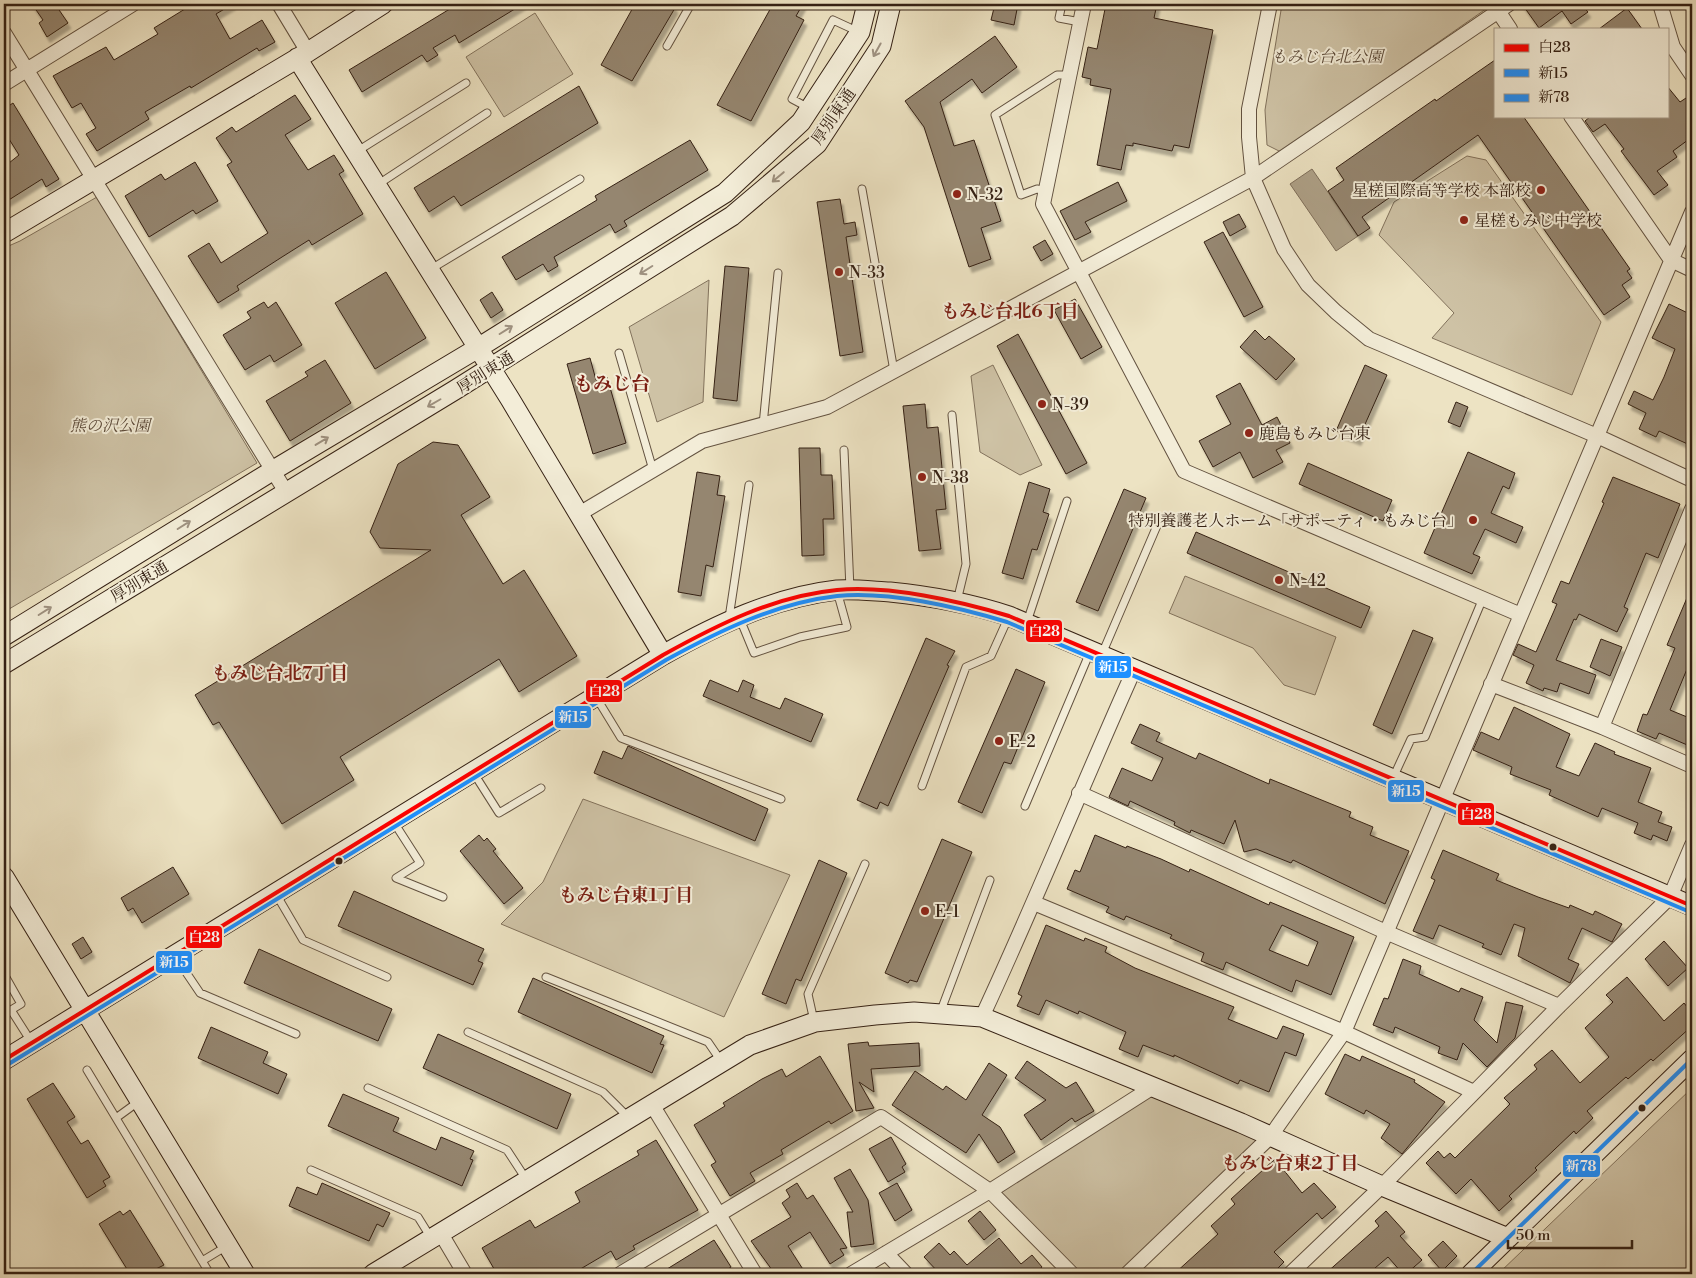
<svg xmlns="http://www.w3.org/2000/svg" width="1696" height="1278" font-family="'Libre Bodoni','Noto Serif JP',serif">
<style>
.green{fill:#cec2a5;stroke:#82725c}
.water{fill:#aea188;stroke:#7e6e5a}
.building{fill:#95866f;stroke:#352114;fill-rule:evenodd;filter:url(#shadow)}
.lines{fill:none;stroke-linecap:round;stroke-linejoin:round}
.lane-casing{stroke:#635240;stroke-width:9}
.street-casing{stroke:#635240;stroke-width:16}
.secondary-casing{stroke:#352114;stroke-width:21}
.lane{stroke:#f3edd8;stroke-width:7}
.street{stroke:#f3edd8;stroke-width:14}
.secondary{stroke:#f3edd8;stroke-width:19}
.bus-1-casing{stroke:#f3edd8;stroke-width:8}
.bus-2-casing{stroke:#f3edd8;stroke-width:8}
.bus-3-casing{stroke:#f3edd8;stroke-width:8}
.bus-1{stroke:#f00;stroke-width:4}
.bus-2{stroke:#1e90ff;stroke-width:4}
.bus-3{stroke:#1e90ff;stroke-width:4}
.oneway{stroke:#9e9180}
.poi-dot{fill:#8f2418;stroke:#f3edd8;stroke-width:2}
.bus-dot{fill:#352114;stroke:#f3edd8;stroke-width:2}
.labels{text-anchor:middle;stroke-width:4;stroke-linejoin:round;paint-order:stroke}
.park-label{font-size:16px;font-style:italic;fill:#5b4938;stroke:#f3edd8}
.street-label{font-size:16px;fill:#352114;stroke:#f3edd8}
.poi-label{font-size:16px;fill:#352114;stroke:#f3edd8;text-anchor:start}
.neighbourhood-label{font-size:18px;font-weight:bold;fill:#7a1f14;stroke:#f3edd8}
.quarter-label{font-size:19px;font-weight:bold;fill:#7a1f14;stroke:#f3edd8}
.line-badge{stroke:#f3edd8;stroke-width:2}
.badge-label{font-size:14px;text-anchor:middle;font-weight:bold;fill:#fff}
</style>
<defs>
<filter id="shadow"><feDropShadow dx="3" dy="5.5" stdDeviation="1" flood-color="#0004"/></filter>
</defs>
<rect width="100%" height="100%" fill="#ede3c3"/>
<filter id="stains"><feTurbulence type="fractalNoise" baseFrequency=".004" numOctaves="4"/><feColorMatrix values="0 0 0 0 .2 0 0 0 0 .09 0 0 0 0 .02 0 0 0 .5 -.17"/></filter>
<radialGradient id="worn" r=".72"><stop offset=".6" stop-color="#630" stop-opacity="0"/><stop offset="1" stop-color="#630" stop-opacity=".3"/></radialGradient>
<path class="green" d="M1282,4H1493L1281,152L1267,145L1265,110Z
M535,13L573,74L504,117L466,57Z
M1467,156L1486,160L1601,322L1572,395L1432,338L1454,313L1379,235L1394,202Z
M97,197L257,463L4,612V248L20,241Z
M709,280L703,402L657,422L629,327Z
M993,365L1042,465L1020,475L980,452L971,376Z
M1185,576L1336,637L1315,695L1284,685L1253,648L1169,613Z
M583,799L790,875L724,1017L501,924L543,882Z
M1153,1087L1270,1137L1127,1274H1072L990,1191Z
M1692,1088V1274H1498Z"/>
<path class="water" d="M1312,169L1358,236L1336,251L1290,184Z"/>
<path class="building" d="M32,4H55L68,23L47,37L39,23L43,20Z
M193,4H233L216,14L230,39L262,20L275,42L259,51L257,48L191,88L190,86L145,112L149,119L97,151L86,134L96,128L81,103L72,108L53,76L106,47L114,60L158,34L154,28Z
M458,4H523L459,43L455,35L433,48L438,55L427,62L422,55L362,92L349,70Z
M635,4H672L675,8L632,81L601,65Z
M773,4H803L796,16L804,20L751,121L717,105Z
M995,4H1018L1014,25L991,20Z
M1106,4H1157L1154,18L1213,30L1189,148L1174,145L1172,151L1133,143V146L1126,145L1121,170L1097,165L1111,89L1090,85L1091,79L1082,77L1088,47L1097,49Z
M1522,4H1581L1588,12L1571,24L1562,11L1539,28Z
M1627,8L1642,29H1599Z
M995,36L1017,67L982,93L972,79L940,102L954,146L974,140L1001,221L981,228L991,259L969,267L924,127L905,101Z
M1495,60V116H1523L1630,269L1627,271L1632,278L1622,285L1630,297L1604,315L1478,135L1362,217L1370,228L1358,236L1328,191L1344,180L1336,168L1435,99L1436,101Z
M579,86L598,123L461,206L454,196L429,212L414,188Z
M1667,86L1680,102L1686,98L1692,106V137L1673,151L1677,157L1657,171L1668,185L1654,195L1621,151L1624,149L1605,124L1593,132L1585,121L1591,116H1667Z
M295,95L311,119L285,135L308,170L334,155L344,171L339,174L363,214L312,245L309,240L282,257L237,286L239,290L218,303L188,256L209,243L221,263L268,233L227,165L232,162L216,138L232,127L236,132Z
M13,103L59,179L46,187L42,179L4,203V167L19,155L4,131V109Z
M690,140L708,170L624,221L627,226L615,233L610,224L554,257L558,266L548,272L543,264L516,280L502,257L597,200L595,196Z
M195,162L218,201L196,214L193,210L149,237L125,196L161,174L165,180Z
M1118,182L1127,201L1085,222L1091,232L1075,240L1060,211Z
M840,199L844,224L855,222L857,235L846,237L863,352L840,356L817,202Z
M1239,214L1246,227L1230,236L1223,222Z
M1223,232L1263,307L1244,317L1204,242Z
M1045,240L1053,254L1041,261L1033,247Z
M725,266L749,268L737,401L713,398Z
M386,272L426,338L375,369L335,303Z
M492,292L503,310L491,318L480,300Z
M1075,299L1102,347L1081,359L1054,310Z
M264,302L268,308L276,302L302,345L274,362L270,355L245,370L223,335L251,318L247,312Z
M1669,304L1692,315V446L1659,431L1656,437L1639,429L1646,413L1628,404L1634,391L1653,400L1664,377L1675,349L1652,338Z
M1255,330L1265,340L1269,336L1295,359L1276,380L1240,347Z
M1018,334L1087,463L1066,474L997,346Z
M590,358L596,380L607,377L626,443L593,454L567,364Z
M325,360L351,403L290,441L266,401L308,376L305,372Z
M1365,365L1387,375L1358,440L1336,431Z
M1240,383L1262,425L1277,417L1290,443L1276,450L1283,462L1253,478L1240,452L1213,467L1199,441L1231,424L1216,396Z
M1456,402L1468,407L1460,427L1448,422Z
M925,404L927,428L938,427L946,509L936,510L941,549L919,551L903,406Z
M433,442L458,445L490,497L461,515L503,584L524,570L577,656L519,692L499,659L340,757L354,780L282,824L219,722L213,725L195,695L431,550L380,548L370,532L398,464Z
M799,448H820L821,475H832L834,519H823L824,555L802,556Z
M1468,452L1515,473L1509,489L1503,486L1491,513L1523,527L1516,543L1485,529L1473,554L1480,557L1472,574L1424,553Z
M1308,463L1392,500L1383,521L1299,484Z
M697,472L720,476L717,495L725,496L713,567L706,565L701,596L678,592Z
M1613,477L1680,504L1658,558L1646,553L1624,607L1628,609L1617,632L1579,614L1576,620L1574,619L1556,660L1596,675L1589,694L1560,683L1557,692L1544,688L1543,691L1526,683L1534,665L1513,655L1518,644L1536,652L1557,604L1552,602L1561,581L1569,584L1604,503L1602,502Z
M1029,482L1050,489L1043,512L1049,514L1037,550L1032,549L1023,579L1002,573Z
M1124,489L1146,498L1098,611L1076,602Z
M1196,532L1370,607L1361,628L1187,553Z
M1692,586V657L1670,710L1692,719V747L1659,733L1656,739L1637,731L1643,714L1647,715L1651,706L1675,648L1667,645Z
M1413,630L1433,638L1392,734L1373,725Z
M926,638L955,651L947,665L949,666L888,806L880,802L877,809L857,800Z
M1601,639L1622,647L1610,676L1590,667Z
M1016,669L1045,682L1011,764L1004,762L982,813L958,802Z
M710,680L738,692L743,680L754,685L750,697L780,709L785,698L823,714L811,742L703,696Z
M1514,707L1570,734L1556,767L1579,776L1595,743L1615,752L1614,754L1651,768L1638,802L1662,812L1658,822L1672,827L1667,841L1653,835L1651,840L1634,833L1638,823L1602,808L1598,817L1549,795L1551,790L1510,774L1512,767L1473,750L1481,732L1499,740Z
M1140,724L1160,733L1156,741L1196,759L1199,753L1269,784L1270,779L1351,812L1349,817L1373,827L1370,835L1409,851L1385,904L1293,860L1291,863L1256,849L1244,852L1235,820L1224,844L1191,830L1190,833L1174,825L1175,822L1130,801L1128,806L1109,797L1122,768L1152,781L1163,758L1131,743Z
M628,746L768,809L755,841L594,773L603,751L622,759Z
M479,835L484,841L487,838L496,849L493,851L523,888L504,904L460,851Z
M1095,835L1126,848L1127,846L1161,859L1189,872L1190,869L1269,905L1270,902L1354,937L1331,995L1296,980L1292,992L1226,962L1223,970L1201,961L1204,953L1170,938L1172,935L1126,916L1124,920L1106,912L1109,907L1067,889L1075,870L1080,872ZM1282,925L1318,942L1308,966L1269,950Z
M942,839L972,852L917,982L910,980L908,983L885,973Z
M1443,850L1499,874L1496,880L1538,897L1569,908L1570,905L1593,915L1595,911L1622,924L1612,942L1582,928L1568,959L1579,964L1570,983L1518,956L1525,928L1514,924L1501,955L1482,947L1484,944L1439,925L1433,939L1413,931L1435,880L1431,878Z
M819,860L847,873L801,981L796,979L786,1004L762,994Z
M173,867L189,894L142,923L133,908L128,911L121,898Z
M354,891L484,949L478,961L483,963L473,985L338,926Z
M1046,925L1084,941L1085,938L1107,947L1105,952L1135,968L1234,1007L1228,1019L1277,1039L1283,1026L1304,1034L1296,1056L1285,1052L1269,1092L1240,1080L1238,1084L1174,1055V1057L1143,1045L1138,1057L1119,1049L1126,1032L1079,1011L1078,1014L1046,1000L1039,1015L1017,1006L1022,996L1018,994Z
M83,937L92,952L81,959L72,944Z
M1664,941L1688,968L1668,986L1645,959Z
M259,949L392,1009L378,1041L244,983Z
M1403,959L1421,966L1419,974L1459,992L1461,988L1483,997L1474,1020L1497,1043L1506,1002L1523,1006L1515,1038L1487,1067L1463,1043L1457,1060L1438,1053L1440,1047L1395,1027L1393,1033L1373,1025L1384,998L1388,999Z
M1627,977L1664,1021L1684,1003L1692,1013V1026L1653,1061L1651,1059L1628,1079L1626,1077L1587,1111L1593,1118L1576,1134L1574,1131L1535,1168L1537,1170L1509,1196L1512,1199L1499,1211L1471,1179L1456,1194L1426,1163L1438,1151L1444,1158L1450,1153L1455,1158L1510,1104L1504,1098L1537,1069L1534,1065L1552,1050L1580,1083L1609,1057L1585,1028L1613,1002L1606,995Z
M533,978L664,1036L660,1044L664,1045L652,1073L518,1012Z
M211,1027L268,1052L263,1063L287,1074L278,1094L198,1058Z
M438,1034L571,1094L557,1129L423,1068Z
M868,1042L869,1046L919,1043L920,1066L871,1069L874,1092L859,1082L874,1108L856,1111L848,1044Z
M1345,1054L1360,1061L1362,1056L1415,1080L1414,1082L1445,1102L1402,1154L1381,1138L1390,1124L1366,1110L1364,1114L1325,1094Z
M820,1056L853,1111L831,1124L829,1121L781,1150L783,1154L750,1173L755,1181L730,1196L711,1165L716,1162L694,1125L725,1106L723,1103L762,1079L782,1069L786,1077Z
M1027,1061L1066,1088L1076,1082L1094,1111L1075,1122L1072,1118L1041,1140L1024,1115L1046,1100L1015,1078Z
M989,1063L1007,1075L982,1115L1000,1127L1015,1152L998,1163L979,1134L966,1153L892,1105L915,1071L943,1090L946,1086L966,1100Z
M53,1083L75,1117L67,1122L81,1144L88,1140L110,1177L103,1181L106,1186L87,1198L27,1099Z
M343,1094L399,1118L393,1131L436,1150L441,1137L474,1151L470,1159L473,1160L462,1186L328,1126Z
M891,1137L906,1164L902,1167L905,1172L888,1182L869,1149Z
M656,1140L698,1210L633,1246L635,1249L616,1260L611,1251L572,1274H497L482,1248L530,1220L535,1228L580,1202L575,1192L639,1155L637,1151Z
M1275,1159L1302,1193L1314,1183L1336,1207L1322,1219L1317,1213L1274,1252L1284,1262L1272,1274H1174L1218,1234L1211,1226L1235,1204L1231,1199Z
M850,1169L868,1200L874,1244L851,1247L847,1212H853L834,1178Z
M322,1183L390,1213L383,1227L377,1224L369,1241L289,1206L297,1187L317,1195Z
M797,1183L807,1199L813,1195L847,1248L840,1249L844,1255L830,1264L810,1232L788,1246L806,1274H775L751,1241L791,1217L782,1203L790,1197L786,1190Z
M897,1183L912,1210L895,1221L879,1193Z
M130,1210L164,1265L156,1269L160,1274H130L99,1224L120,1211L123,1215Z
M980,1211L996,1230L984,1240L968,1221Z
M1386,1211L1405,1232L1400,1236L1422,1260L1406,1274H1403L1388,1257L1368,1274H1325L1379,1226L1375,1221Z
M999,1238L1021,1264L1032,1255L1042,1267L1034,1274H940L924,1257L939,1243L950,1255L954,1251L967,1265Z
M714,1240L731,1267L721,1274H659Z
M1443,1241L1457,1256L1442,1271L1428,1255Z"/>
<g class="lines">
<g class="lane-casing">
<path id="lane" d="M1062,4L1059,18L1080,22
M667,46L691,4
M809,108L792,99L833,20L859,32
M356,152L466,83
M377,185L487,113
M862,189L894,371
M1046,191L1037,189L1021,195L995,115L1057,75H1069
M431,269L580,179
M619,353L653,470
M952,415L966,564L957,601
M763,425L778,273
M844,450L850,589
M729,618L749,485
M740,619L754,653L800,637L847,627L837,591
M1027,622L1067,501
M1102,654L1159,521
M596,697L621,738L781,799
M473,772L499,813L541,788
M1393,778L1411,739L1425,737L1483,598
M922,786L966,667L991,656L1009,616
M1025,806L1090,652
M393,821L420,863L396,878L443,897
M276,894L303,940L387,977
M175,956L200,993L296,1034
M4,974L21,1004L11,1010L32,1043
M546,977L708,1042L721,1061
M940,1013L990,880
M814,1021L808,994L865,864
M468,1032L603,1092L628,1117
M87,1070L210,1274
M368,1088L507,1150L526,1179
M116,1118L138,1102
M311,1170L418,1217L431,1238
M4,1227V1228
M202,1261L227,1246"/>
</g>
<g class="street-casing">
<path id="street" d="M279,4L308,52
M1084,4L1043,204L1184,471L1521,615
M1270,4L1249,109V137L1253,178L1284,249L1308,285L1336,312L1369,339L1597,436L1692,480
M1660,4L1673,47L1692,75
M1498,11L1510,29
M4,33L286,492
M4,84L133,4
M1571,116L1671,260L1692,270
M579,514L702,441L827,407L1253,178L1509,4
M1491,684L1602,727L1692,766
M1602,727L1692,509
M1079,793L1388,933L1559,1006
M1034,903L1344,1032L1474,1092
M982,1017C1035,903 1082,786 1134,670
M651,1103L755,1274
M440,1232L465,1274
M886,1253L906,1274
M620,1274L881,1117L990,1191L1072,1274
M851,1274L990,1191L1153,1087
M1127,1274L1270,1137L1344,1032L1692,212
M1290,1274L1382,1186L1559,1006L1670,897L1692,845"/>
</g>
<g class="secondary-casing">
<path id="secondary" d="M297,58L510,399L663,655
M4,233L308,52L383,4
M4,636L272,471L478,348L725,193L801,122L860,32L867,4
M4,664L455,390L732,216L817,144L881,46L891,4
M4,877L245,1274
M4,1060L663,655C716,625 775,597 837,590C854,589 872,591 890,592C931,596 969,603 1009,616L1692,906
M373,1274L750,1045L815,1022L875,1015L914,1012L982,1017L1241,1123L1382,1186L1508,1238
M1471,1274L1692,1059"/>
</g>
<use href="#lane" class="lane"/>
<use href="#street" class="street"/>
<use href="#secondary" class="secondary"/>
<g class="bus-1-casing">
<path id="bus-1" d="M4,1060L663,655C717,625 774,596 837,590C889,585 959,601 1009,616L1692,906"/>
</g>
<g class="bus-2-casing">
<path id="bus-2" d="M7,1065L666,660C719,631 776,603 837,596C889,591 958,607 1007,622L1690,912"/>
</g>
<g class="bus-3-casing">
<path id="bus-3" d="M1471,1274L1692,1059"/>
</g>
<use href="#bus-1" class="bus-1"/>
<use href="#bus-2" class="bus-2"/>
<use href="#bus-3" class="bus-3"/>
</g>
<defs><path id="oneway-shaft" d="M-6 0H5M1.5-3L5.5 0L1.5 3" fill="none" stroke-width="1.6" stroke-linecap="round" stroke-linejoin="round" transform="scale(1.25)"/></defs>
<g class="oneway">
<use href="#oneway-shaft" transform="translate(877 50) rotate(119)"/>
<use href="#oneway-shaft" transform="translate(778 177) rotate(140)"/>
<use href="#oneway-shaft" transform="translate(646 270) rotate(148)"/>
<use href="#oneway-shaft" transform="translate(506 330) rotate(-32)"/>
<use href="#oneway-shaft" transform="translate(434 403) rotate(150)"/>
<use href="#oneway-shaft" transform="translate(322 441) rotate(-31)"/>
<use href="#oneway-shaft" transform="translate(184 525) rotate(-32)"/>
<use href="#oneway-shaft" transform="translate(45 611) rotate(-32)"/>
</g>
<g class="poi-dot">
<circle cx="1541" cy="190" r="5"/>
<circle cx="957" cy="194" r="5"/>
<circle cx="1464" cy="220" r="5"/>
<circle cx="839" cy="272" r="5"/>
<circle cx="1042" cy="404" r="5"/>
<circle cx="1249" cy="433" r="5"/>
<circle cx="922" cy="477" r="5"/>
<circle cx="1473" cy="520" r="5"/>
<circle cx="1279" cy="580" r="5"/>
<circle cx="999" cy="741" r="5"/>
<circle cx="925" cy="911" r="5"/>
</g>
<g class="bus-dot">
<circle cx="1553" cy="847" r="4.5"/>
<circle cx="339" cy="861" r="4.5"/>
<circle cx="1642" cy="1108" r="4.5"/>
</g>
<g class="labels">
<g class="park-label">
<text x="1327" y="62">もみじ台北公園</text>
<text x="110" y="431">熊の沢公園</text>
</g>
<g class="street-label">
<text transform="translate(833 116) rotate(-55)" y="6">厚別東通</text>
<text transform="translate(485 372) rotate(-32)" y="6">厚別東通</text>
<text transform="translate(139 581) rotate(-31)" y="6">厚別東通</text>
</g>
<g class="poi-label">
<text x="1531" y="196" text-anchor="end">星槎国際高等学校 本部校</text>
<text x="967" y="200">N-32</text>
<text x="1474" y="226">星槎もみじ中学校</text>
<text x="849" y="278">N-33</text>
<text x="1052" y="410">N-39</text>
<text x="1259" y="439">鹿島もみじ台東</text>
<text x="932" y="483">N-38</text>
<text x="1463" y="526" text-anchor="end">特別養護老人ホーム「サポーティ・もみじ台」</text>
<text x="1289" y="586">N-42</text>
<text x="1009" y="747">E-2</text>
<text x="935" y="917">E-1</text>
</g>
<g class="neighbourhood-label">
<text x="1010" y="317">もみじ台北6丁目</text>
<text x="280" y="679">もみじ台北7丁目</text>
<text x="626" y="901">もみじ台東1丁目</text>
<text x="1290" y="1169">もみじ台東2丁目</text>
</g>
<g class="quarter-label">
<text x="612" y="390">もみじ台</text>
</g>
</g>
<g class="line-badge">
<rect x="1025" y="619" width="38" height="24" rx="5" fill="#f00"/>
<rect x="1094" y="655" width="38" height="24" rx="5" fill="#1e90ff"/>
<rect x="585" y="679" width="38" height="24" rx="5" fill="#f00"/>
<rect x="554" y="705" width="38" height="24" rx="5" fill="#1e90ff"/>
<rect x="1387" y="779" width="38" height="24" rx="5" fill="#1e90ff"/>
<rect x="1457" y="802" width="38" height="24" rx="5" fill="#f00"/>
<rect x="185" y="925" width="38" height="24" rx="5" fill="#f00"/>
<rect x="155" y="950" width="38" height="24" rx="5" fill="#1e90ff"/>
<rect x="1562" y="1154" width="39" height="24" rx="5" fill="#1e90ff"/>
</g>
<g class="badge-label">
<text x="1044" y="636">白28</text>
<text x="1113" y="672">新15</text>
<text x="604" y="696">白28</text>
<text x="573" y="722">新15</text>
<text x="1406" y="796">新15</text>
<text x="1476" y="819">白28</text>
<text x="204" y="942">白28</text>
<text x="174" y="967">新15</text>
<text x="1581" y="1171">新78</text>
</g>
<rect width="1696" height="1278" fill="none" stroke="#ede3c3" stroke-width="20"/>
<rect x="5" y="5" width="1686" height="1268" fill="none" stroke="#352114" stroke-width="2.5"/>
<rect x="10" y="10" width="1676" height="1258" fill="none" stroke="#352114"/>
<rect x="1494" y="28" width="175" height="90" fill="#f3edd8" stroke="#a79b8a"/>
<rect x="1504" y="44" width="25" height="8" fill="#ff0000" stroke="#a79b8a"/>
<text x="1538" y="52" font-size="15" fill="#352114">白28</text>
<rect x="1504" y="69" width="25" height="8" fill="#1e90ff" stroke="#a79b8a"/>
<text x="1538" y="78" font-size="15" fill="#352114">新15</text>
<rect x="1504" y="94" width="25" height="8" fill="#1e90ff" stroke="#a79b8a"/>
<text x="1538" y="102" font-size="15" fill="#352114">新78</text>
<path d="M1508 1240v8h124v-8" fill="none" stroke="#352114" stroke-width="2.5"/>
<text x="1516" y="1240" font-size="15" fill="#352114" stroke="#f3edd8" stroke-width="4" paint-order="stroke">50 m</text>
<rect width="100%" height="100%" filter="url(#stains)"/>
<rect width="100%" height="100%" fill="url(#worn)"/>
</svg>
